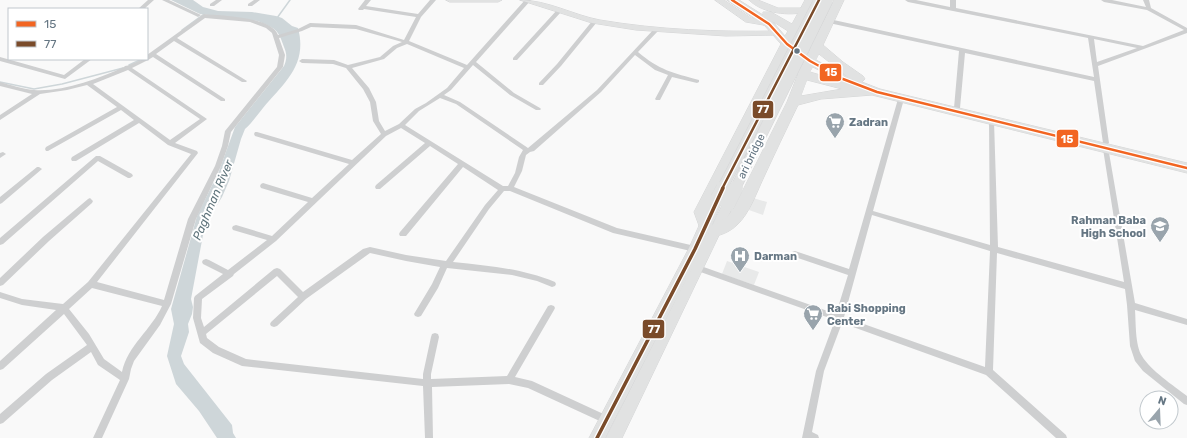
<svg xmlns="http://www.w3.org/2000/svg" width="1187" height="438" font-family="Rubik,sans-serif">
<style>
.built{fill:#e8e9e9}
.water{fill:#ced6d9}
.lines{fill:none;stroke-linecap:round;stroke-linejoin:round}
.stream{stroke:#ced6d9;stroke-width:1.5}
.secondary-casing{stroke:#d5d6d7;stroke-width:1}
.primary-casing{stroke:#d5d6d7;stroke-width:1}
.highway-casing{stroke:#d5d6d6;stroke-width:1}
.street{fill:#cecfd0;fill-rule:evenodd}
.secondary{fill:#e1e2e2;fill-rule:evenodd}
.primary{fill:#e1e2e2;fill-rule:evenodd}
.highway{fill:#e1e2e2;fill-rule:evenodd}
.primary-bridge-far1-casing{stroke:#d5d6d7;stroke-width:11;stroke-linecap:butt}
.primary-bridge-casing{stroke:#d5d6d7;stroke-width:14;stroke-linecap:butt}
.primary-bridge-far1{stroke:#e1e2e2;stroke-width:10}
.primary-bridge{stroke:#e1e2e2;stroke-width:14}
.bus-1-casing{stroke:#fff;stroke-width:5}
.bus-2-far1-casing{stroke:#fff;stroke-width:5}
.bus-2-casing{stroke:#fff;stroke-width:6}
.bus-1{stroke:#f26522;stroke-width:2.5}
.bus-2-far1{stroke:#7a4b2a;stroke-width:2.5}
.bus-2{stroke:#7a4b2a;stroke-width:3.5}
.bus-dot{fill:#657683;stroke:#fff;stroke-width:1.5}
.labels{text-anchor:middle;stroke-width:4;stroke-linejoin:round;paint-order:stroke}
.poi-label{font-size:11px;font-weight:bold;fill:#657683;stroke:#fff;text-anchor:start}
.street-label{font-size:11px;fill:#657683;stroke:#fff}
.water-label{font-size:12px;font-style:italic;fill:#60757c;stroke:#fff}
.line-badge{stroke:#fff;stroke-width:1.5}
.badge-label{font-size:11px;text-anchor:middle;font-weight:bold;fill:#fff}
</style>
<rect width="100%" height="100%" fill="#f9f9f9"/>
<path class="built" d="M753,198L767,202L763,215L749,210Z
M727,261L759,272L754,285L722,274Z"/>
<path class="water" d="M171,0H193L203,7L218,11L252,12L276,16L282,18L292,26L298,28C308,65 284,83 263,108C257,115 252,123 245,129L241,139L229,181L222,197L207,221L203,235L191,299L193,307L192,314L188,324L189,332L181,356L184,364L232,425L233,433L236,438H217L199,411L176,384L167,356L174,324L171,309L197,216L219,171L235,127L284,66C287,59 287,54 284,47C278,29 276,29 258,21L200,14Z"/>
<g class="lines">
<path class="stream" d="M277,18L290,0
M182,30L204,14
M129,65L142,59
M0,82L34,89L62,84L123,68"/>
<g class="secondary-casing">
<path id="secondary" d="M446,0H502L498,2H450Z
M520,0C548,0 573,15 600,20C659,30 718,32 778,31L782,33L778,35L726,36L636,30L592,23Z
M715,0H724L751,18L772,22L773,24L769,26L746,22Z
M749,0H758L778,8H804L808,10L807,12C789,16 763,14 749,0Z"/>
</g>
<g class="primary-casing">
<path id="primary" d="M717,195L721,196L723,199L707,237L724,201L728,200L732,201L734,204L622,438H606L693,266L605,438H589L689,248L711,199L713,196Z"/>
</g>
<g class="highway-casing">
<path id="highway" d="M727,0H739L763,15V12H771L792,24L805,0H815L800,29L815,39L834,0H844L823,45L843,62L863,76L865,79L862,82L880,89L1187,163V173L872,95L821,99L798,105C786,130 774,155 763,179C756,194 749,214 737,225C731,231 718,238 710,235L708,232L701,231L694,212L781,44L765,26ZM772,21L788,31L785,36L773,22ZM796,35L811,47L808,54L792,43ZM788,50L804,62L801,67L793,66L791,69L798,74L787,102L734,208L727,217L713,226L708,212ZM819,54L848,77L816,60ZM813,67L837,80L810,72ZM807,80L842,89L801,96Z"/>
</g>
<path class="street" d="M148,0H154L144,9H138Z
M162,0H169L201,15L198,17L196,16Z
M216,0H222L214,6H210V4Z
M254,0H260L252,6H248V4Z
M365,0H371L366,6L418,14L430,0H436L421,17L409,41L467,65L525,0H531L476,62L514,93L540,108L541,109L540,110H536L510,95L473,65L451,90L444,95L460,102L528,148L597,90L654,29H658V31L638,52C659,70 673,73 699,80V82L697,83L672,77L660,100H656L655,99L668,75L655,70L635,55L601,92L534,151L530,152L526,155L522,171L514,187L617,228L695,246L698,247L699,249L698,251L695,252L613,233L510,191H504L489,209L453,262C490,266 520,268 555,282L556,284L555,286L552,287L537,281L512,275L447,268L438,288L421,316L418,317L415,316L414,314L432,284L440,267L406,261L370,253L306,299L277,326L274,327L271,326L270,324L271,322L298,297L277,276L206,334L207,338L219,347L246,359L423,379V374L431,337L432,334L435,333L438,334L439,337L431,374V379L507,376L548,306L551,305L554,306L555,308L554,310L515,377L532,381L610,417L611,420L610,423L607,424L604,423L528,388L509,384L432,387L433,438H425L423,386L242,366L213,353L200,343L193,318L194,298L195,296L223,274L203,264L202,262L203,260L206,259L209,260L228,270L267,240L233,230L232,228L233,226L236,225L272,236L308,202L261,188L260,186L261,184L263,183L312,198L349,164L255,136L254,134L255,132H257L352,160L381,134L373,121L370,102L363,89L346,68L333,64L302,63L299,61L302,59L334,60L348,65L380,57L393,46L402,42L356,29L311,27L302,31L279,38L285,55L283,67L231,132L228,146L221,166L196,219L171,304L160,325L134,361L131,369L129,379L102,438H93L120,380L98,365L91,352L52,380L3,423L0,424V414L46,374L87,345L64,314L3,369L0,370V361L56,310L22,305L0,298V292L22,299L63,304L88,282L191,154L168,145L139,123L76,161H72L71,159L72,157L134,120L121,110L48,151H46L45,149L46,147L117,107L87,85L67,90L40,94L0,120V115L32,94L0,86V82C11,85 22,89 34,90C63,92 98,79 124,67L125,66C133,65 139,59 147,59V55L204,14C221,16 271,16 278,35L298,29L310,23L356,25L404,40L416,17L364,9L363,10H359L358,9ZM205,18L250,22L266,28L272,33L279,55L277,67L225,131L222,146L215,166L188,219L164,300L97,282L198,153L197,151L175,143L207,119L132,68L148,60L153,57L221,101H225V99L156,54L174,41L242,82H246L247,81L177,38ZM407,44L464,68L447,88L426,103L415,109L399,124L385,131L379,121L376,102L369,88L352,68L384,59L397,48ZM128,70L200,119L170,140L93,84ZM440,98L456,104L523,150L519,157L515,173L508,186H503L405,125L419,111ZM401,128L425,143L376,185L375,187L376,189H380L430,146L458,164L400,232L399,234L400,236H406L463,167L498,190L485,205L446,261L406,255L370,247L363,249L303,292L280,269L277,268L274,269L204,327L201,318L202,299L233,276L234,274L276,241L386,136ZM92,288L162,306C152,329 127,346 122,372L104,359L89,334L69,309Z
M905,0H916L950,7V0H956V8L1143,46L1184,30L1147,10L1104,2L1101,0H1112L1146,7L1143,0H1149L1151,8L1187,28V33L1098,66L1109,143L1106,145L1103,143L1094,81L965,53L960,108L957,110L954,108L959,51L829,23L826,21L829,19L1094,77L1088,38L908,2ZM1094,39L1137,48L1097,62Z
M559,9L561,10V12L517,60H513V58L557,10Z
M595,19L597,20V22L561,66L543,85H539V83L557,64L593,20Z
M0,57L64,75L85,59H92L65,79L0,61Z
M901,97L904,99L873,211L990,245L989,122L992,120L994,121L998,247L1124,282L1103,149L1104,147H1108L1135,303L1187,319V325L1135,310C1136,323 1135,345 1142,356C1150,370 1174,386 1187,396V405L1184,404L1143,371L1135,361L1130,346L1127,305L1125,289L997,253L993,370L1066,435L1067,438H1056L986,375L842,323L824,371L812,432L818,435L819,438H802L816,371L835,320L695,270L694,268L695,266L698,265L836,314L848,275L792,256L791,254L792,252L795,251L849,269L898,99ZM872,215L990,251L985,367L844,317Z
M3,152L6,154L0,158V153Z
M96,156H100L132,174L133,176L130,178H128L98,161L3,244L0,245V238Z
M37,167H39L42,169L2,203L0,204V197Z
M90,198L93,201L92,203L49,241L3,285L0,286V278L43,237L88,199Z"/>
<use href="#secondary" class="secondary"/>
<use href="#primary" class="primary"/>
<use href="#highway" class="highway"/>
<g class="primary-bridge-far1-casing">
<path id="primary-bridge-far1" d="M722,189L819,0
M735,189L828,0"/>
</g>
<g class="primary-bridge-casing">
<path id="primary-bridge" d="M717,199L723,188
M728,204L736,188"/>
</g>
<use href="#primary-bridge-far1" class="primary-bridge-far1"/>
<use href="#primary-bridge" class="primary-bridge"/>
<g class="bus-1-casing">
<path id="bus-1" d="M732,0L769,24L787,44L810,61L843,79L877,92L1187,168"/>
</g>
<g class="bus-2-far1-casing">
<path id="bus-2-far1" d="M722,189L819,0"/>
</g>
<g class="bus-2-casing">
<path id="bus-2" d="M597,438L695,249L723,188"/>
</g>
<use href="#bus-1" class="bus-1"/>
<use href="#bus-2-far1" class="bus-2-far1"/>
<use href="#bus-2" class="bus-2"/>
</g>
<defs>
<g id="supermarket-pin" transform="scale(1)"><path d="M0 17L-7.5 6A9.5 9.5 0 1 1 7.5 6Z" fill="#99a4ac" stroke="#fff"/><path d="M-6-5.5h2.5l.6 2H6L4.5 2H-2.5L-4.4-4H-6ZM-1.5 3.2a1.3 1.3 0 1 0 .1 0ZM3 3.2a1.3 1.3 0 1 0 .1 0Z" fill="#fff"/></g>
<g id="school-pin" transform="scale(1)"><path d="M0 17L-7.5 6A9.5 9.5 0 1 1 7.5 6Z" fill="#99a4ac" stroke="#fff"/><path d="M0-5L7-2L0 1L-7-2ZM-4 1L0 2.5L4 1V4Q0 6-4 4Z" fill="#fff"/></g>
<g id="hospital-pin" transform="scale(1)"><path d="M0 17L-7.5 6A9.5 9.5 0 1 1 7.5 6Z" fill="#99a4ac" stroke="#fff"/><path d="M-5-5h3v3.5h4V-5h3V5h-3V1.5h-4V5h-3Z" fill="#fff"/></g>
</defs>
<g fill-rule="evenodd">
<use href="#supermarket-pin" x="835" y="122"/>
<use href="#school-pin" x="1160" y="226"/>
<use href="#hospital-pin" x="740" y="256"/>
<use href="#supermarket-pin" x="813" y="314"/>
</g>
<circle class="bus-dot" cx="797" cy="51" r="3.5"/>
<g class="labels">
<g class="poi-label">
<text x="849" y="126">Zadran</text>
<text x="1146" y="224" text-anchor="end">Rahman Baba<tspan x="1146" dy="13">High School</tspan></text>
<text x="754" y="260">Darman</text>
<text x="827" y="312">Rabi Shopping<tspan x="827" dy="13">Center</tspan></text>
</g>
<g class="street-label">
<text transform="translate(751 156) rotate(-64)" y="4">ari bridge</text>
</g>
<g class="water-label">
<text transform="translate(213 200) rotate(-67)" y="4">Paghman River</text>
</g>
</g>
<g class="line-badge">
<rect x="819" y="63" width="23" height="19" rx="4" fill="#f26522"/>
<rect x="752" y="100" width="22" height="19" rx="4" fill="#7a4b2a"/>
<rect x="1056" y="129" width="23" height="19" rx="4" fill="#f26522"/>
<rect x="642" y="319" width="23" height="20" rx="4" fill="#7a4b2a"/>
</g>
<g class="badge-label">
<text x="831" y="76">15</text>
<text x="763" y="113">77</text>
<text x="1067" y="143">15</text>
<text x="654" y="333">77</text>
</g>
<rect x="8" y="8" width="140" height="52" fill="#ffffff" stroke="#c1c8cd"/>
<rect x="16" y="21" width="20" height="6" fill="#f26522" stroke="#c1c8cd"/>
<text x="44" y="28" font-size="12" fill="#657683">15</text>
<rect x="16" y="41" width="20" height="6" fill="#7a4b2a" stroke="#c1c8cd"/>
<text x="44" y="48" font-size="12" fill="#657683">77</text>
<g transform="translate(1159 410) rotate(19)"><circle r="19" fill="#ffffff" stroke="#c1c8cd"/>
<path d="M0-3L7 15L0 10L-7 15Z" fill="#99a4ac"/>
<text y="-6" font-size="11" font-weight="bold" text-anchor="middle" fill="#657683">N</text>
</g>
</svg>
